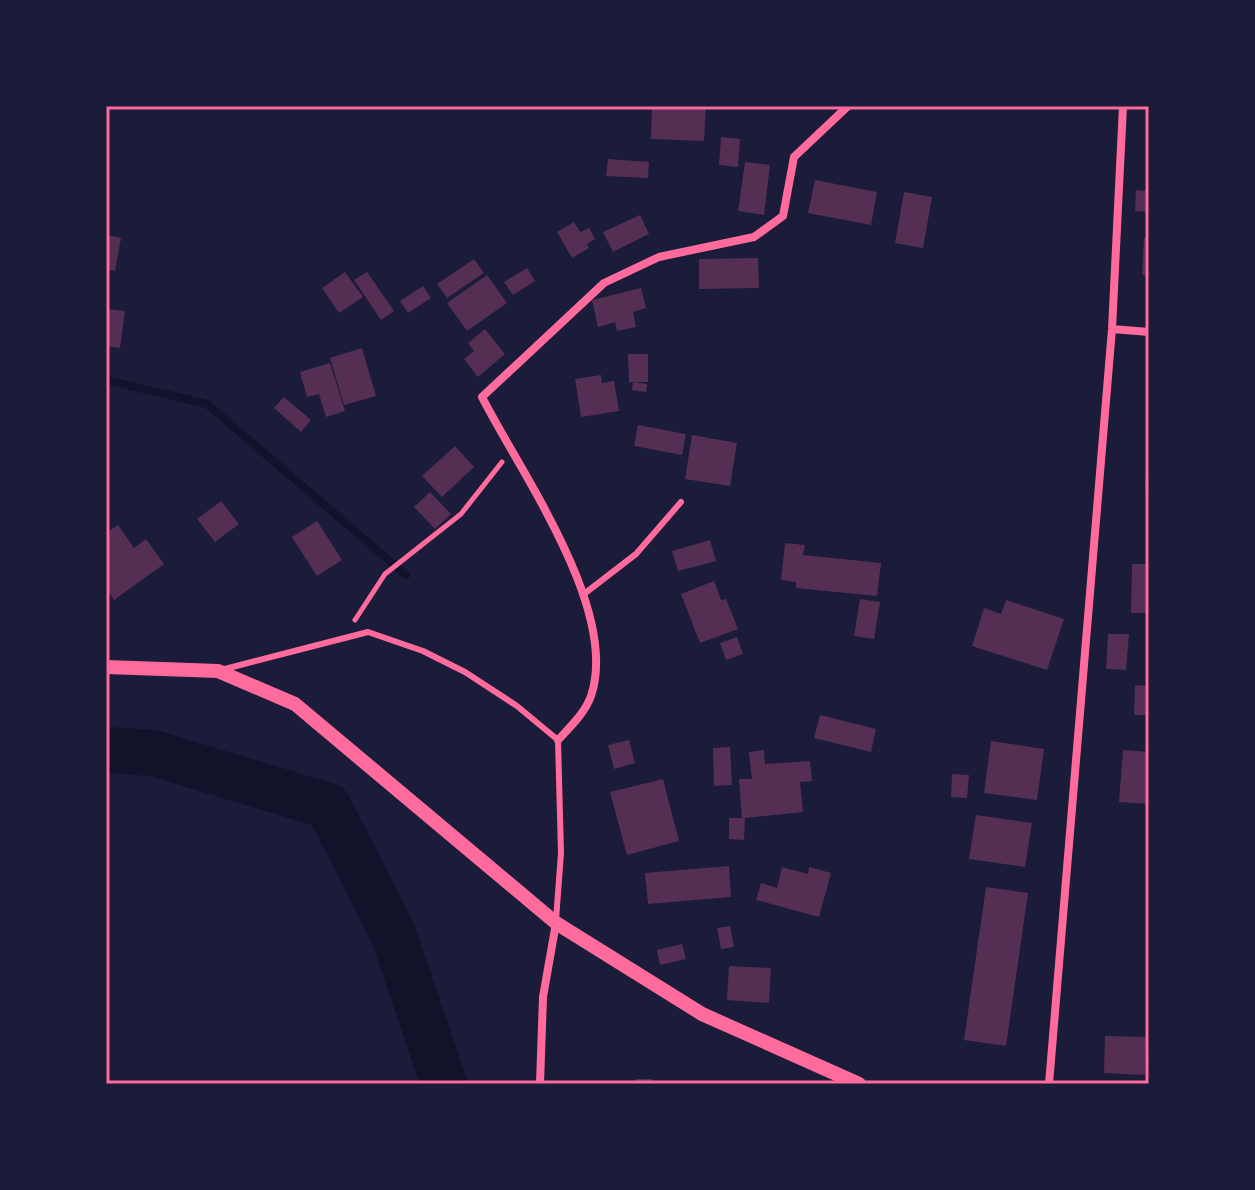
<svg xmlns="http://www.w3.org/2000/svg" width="1255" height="1190" font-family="Literata,serif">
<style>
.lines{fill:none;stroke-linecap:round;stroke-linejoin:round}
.stream{stroke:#12122b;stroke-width:8}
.river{stroke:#12122b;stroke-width:46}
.building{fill:#542f53}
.path{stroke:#ff6b9d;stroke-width:5}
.service{stroke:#ff6b9d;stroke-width:6}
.minor{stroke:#ff6b9d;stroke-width:8}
.tertiary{stroke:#ff6b9d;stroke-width:14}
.neatline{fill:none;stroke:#ff6b9d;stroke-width:3}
</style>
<rect width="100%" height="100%" fill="#1b1b3a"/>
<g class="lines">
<path class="stream" d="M106,380L207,404L406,575"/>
<path class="river" d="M106,750L153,753L328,806L393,933L444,1084"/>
</g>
<path class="building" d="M652,106H706L704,141L651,139Z
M721,137L740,139L738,167L719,165Z
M608,159L649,162L648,178L606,176Z
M745,162L770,165L764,215L738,211Z
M815,180L877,192L871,225L808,213Z
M1136,190L1149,191V212L1135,211Z
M904,192L932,197L923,248L895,243Z
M640,215L649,234L613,252L603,232Z
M574,222L580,232L589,228L595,239L587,244L589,248L572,258L557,232Z
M106,235L121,238L115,271L106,269Z
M1144,238H1149V276L1142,275Z
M758,258L759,288L699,289V259Z
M474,259L484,273L447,298L437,284Z
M527,268L535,281L513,295L504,282Z
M345,272L363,297L339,313L322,288Z
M367,272L394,311L381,320L354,280Z
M487,275L507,303L467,331L447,303Z
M423,286L431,298L408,313L400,301Z
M641,288L646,308L633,312L636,327L617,331L615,322L598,327L592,300Z
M106,309L125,311L120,348L106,346Z
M485,329L505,354L478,377L464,359L474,351L468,343Z
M362,348L376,396L344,405L330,358Z
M628,354H648V382H629Z
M330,363L345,411L326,417L319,394L307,397L300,372Z
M601,375L602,383L614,381L619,411L581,417L575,379Z
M633,382L647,384L646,392L632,390Z
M284,397L311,420L301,432L274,408Z
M638,425L686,434L682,455L634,446Z
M692,435L737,443L730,486L685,479Z
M455,446L474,467L442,497L422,476Z
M1147,464H1149V489H1145Z
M430,492L451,514L435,529L414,507Z
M221,501L239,524L215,542L197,519Z
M317,521L342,560L317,576L292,537Z
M118,525L134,548L146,539L164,564L114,600L106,588V533Z
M710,540L716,561L678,571L672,551Z
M785,543L805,545L803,555L881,563L877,596L796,588V582L781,580Z
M1132,564H1149V613H1131Z
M714,581L721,600L726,599L738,629L700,643L681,594Z
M860,599L880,602L874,639L854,636Z
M1006,600L1064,619L1047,670L972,646L984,608L1001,614Z
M1108,634H1129L1126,670L1106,669Z
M737,637L743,654L726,660L720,643Z
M1135,685L1149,686V715H1134Z
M820,715L876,729L871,752L814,738Z
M629,740L635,763L614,769L608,745Z
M991,741L1044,749L1037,800L984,793Z
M730,747L732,785L714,786L713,748Z
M764,750L765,764L810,761L812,781L800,782L803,812L745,818L744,840L729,839V818H742L739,779H752L749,752Z
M1123,750L1149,752V804L1119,802Z
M952,774L969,775L967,798L951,797Z
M663,779L679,841L627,855L610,792Z
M976,815L1032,823L1025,867L969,859Z
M729,866L731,897L648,904L645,873Z
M782,867L808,874L809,867L831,873L819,917L756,900L761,883L777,888Z
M986,887L1028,893L1006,1046L964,1040Z
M730,926L734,947L721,949L717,928Z
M682,944L686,959L660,965L657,950Z
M729,966L771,968L769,1003L727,1000Z
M1105,1036L1146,1037L1145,1075L1104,1073Z
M636,1079H652V1084H636Z"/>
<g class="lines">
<path class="path" d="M355,620L385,574L461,514L502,462"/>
<path class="service" d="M584,594L636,554L681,502
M221,670L368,632L423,651L465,672L517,706L558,740L561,853L556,920"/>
<path class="minor" d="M1112,329L1149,332
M558,740C570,727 585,713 591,696C620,610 520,472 482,397L604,283L659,257L754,237L783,216L794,157L848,106
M540,1084L543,997L556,923
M1049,1084L1112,329L1123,106"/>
<path class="tertiary" d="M106,667L218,671L295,704L556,923L702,1014L859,1084"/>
</g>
<rect width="1255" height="1190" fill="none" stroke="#1b1b3a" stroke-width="216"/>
<rect x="108" y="108" width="1039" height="974" class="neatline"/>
</svg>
